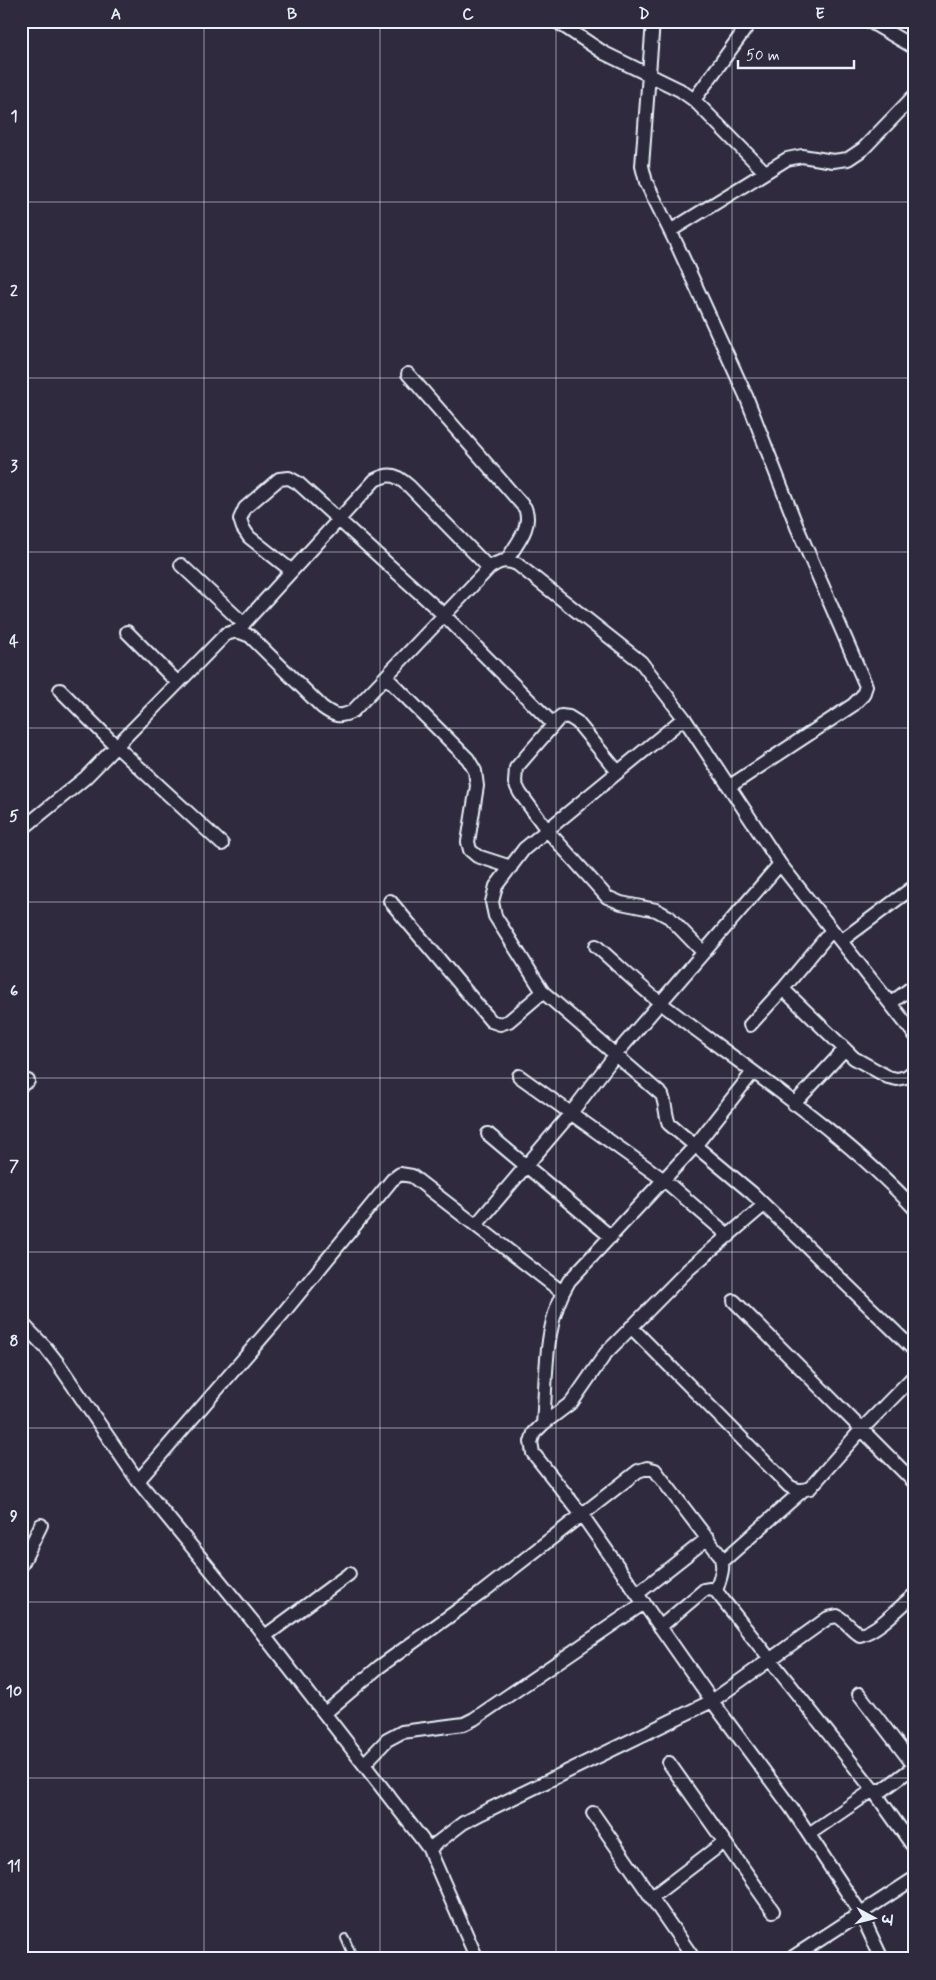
<svg xmlns="http://www.w3.org/2000/svg" width="936" height="1980" font-family="Mynerve,'Playpen Sans Deva',sans-serif">
<style>
.lines{fill:none;stroke-linecap:round;stroke-linejoin:round}
.lane-casing{stroke:#e8f1f8;stroke-width:10}
.street-casing{stroke:#e8f1f8;stroke-width:16}
.lane{stroke:#2f2a3d;stroke-width:6}
.street{stroke:#2f2a3d;stroke-width:12}
.grid{fill:none;stroke:#e8f1f8;stroke-width:1;stroke-opacity:0.55}
.neatline{fill:none;stroke:#e8f1f8;stroke-width:2}
.grid-label{font-size:16px;text-anchor:middle;font-weight:bold;fill:#e8f1f8}
</style>
<rect width="100%" height="100%" fill="#2f2a3d"/>
<filter id="ink" filterUnits="userSpaceOnUse"><feTurbulence type="fractalNoise" baseFrequency=".02" numOctaves="2"/><feDisplacementMap in="SourceGraphic" scale="10" xChannelSelector="R" yChannelSelector="G"/><feConvolveMatrix kernelMatrix="1 2 1 2 8 2 1 2 1" color-interpolation-filters="sRGB"/></filter>
<g filter="url(#ink)">
<g class="lines">
<g class="lane-casing">
<path id="lane" d="M345,1938L354,1959"/>
</g>
<g class="street-casing">
<path id="street" d="M556,21L604,53L680,90L694,100L765,172
M653,21L642,166L646,182L678,247L746,396L797,527L866,686L863,695L853,705L730,786
M869,21L915,48
M694,100L751,21
M670,231L787,159L802,156L833,161L848,159L863,149L915,95
M408,374L525,508C533,527 516,544 507,560
M181,565L244,624
M292,571L249,537L243,528L240,519L245,508L279,479L289,478L298,483L444,615L553,724
M237,631L375,480C391,472 396,475 409,486L489,568
M127,632L178,683
M386,677L468,759L475,771L477,786L468,842L470,850L477,856L511,867
M60,690L116,746L222,844
M684,718L524,849L496,886L492,902L495,916L543,992L662,1095C666,1105 665,1114 669,1124L752,1193L915,1351
M618,772L577,722L569,717L561,716L516,768L515,783L520,793L547,830L607,897L621,903L656,910L669,917L703,952
M21,830L85,778L226,634L237,631L250,636L322,707C334,716 340,718 353,711L489,568C499,561 505,559 517,564L641,662L684,718L780,864L915,1035
M390,901L491,1021L500,1024L509,1021L543,992
M841,941L915,886
M596,946C618,965 639,986 662,1004C748,1070 841,1130 915,1209
M783,989L854,1058L888,1077L897,1079L906,1077L915,1070
M891,1003L915,985
M750,1025L783,989L832,930
M519,1076L664,1180L729,1236
M21,1085L28,1081
M794,1104L845,1049
M488,1134L611,1237
M764,1205L689,1269L606,1353L572,1402L543,1424L534,1433L531,1442L533,1453L582,1515L712,1701L792,1809L860,1912L882,1959
M476,1225L571,1113L616,1054L780,864
M734,1301L915,1483
M21,1322L46,1348L57,1362L138,1481L259,1629L421,1838L429,1849L477,1959
M631,1327L789,1486C797,1491 801,1491 810,1488L861,1430L915,1375
M543,1424C547,1376 543,1323 569,1281L695,1146L753,1072
M138,1481L284,1312L392,1180L400,1174L412,1176L562,1292
M723,1561L802,1491
M21,1566L41,1525
M637,1594L708,1538
M660,1627L704,1590L710,1589L716,1591L873,1790H883L915,1766
M265,1636L349,1574
M859,1694L915,1767
M325,1713L379,1667L480,1594L638,1471L647,1468L655,1470L719,1554C726,1566 720,1578 716,1591
M669,1763L773,1911
M364,1764L387,1740L402,1732L464,1724L474,1719L644,1603
M593,1813L694,1959
M809,1834L873,1790L915,1849
M429,1849L463,1823L482,1813L712,1701L828,1618L837,1616C846,1621 851,1629 860,1635C878,1631 901,1606 915,1594
M652,1897L724,1842
M790,1959L915,1878"/>
</g>
<use href="#lane" class="lane"/>
<use href="#street" class="street"/>
</g>
</g>
<path class="grid" d="M204,21V1959M380,21V1959M556,21V1959M732,21V1959M21,202H915M21,378H915M21,552H915M21,728H915M21,902H915M21,1078H915M21,1252H915M21,1428H915M21,1602H915M21,1778H915"/>
<rect width="936" height="1980" fill="none" stroke="#2f2a3d" stroke-width="55"/>
<g transform="translate(874 1918) rotate(97)" stroke="#2f2a3d" stroke-width="4" paint-order="stroke">
<path d="M0-4L9 19L0 12L-9 19Z" fill="#e8f1f8"/>
<text y="-8" font-size="14" font-weight="bold" text-anchor="middle" fill="#e8f1f8">उ</text>
</g>
<path d="M738 60v8h116v-8" fill="none" stroke="#e8f1f8" stroke-width="2.5"/>
<text x="746" y="60" font-size="15" fill="#e8f1f8" stroke="#2f2a3d" stroke-width="4" paint-order="stroke">50 m</text>
<rect x="28" y="28" width="880" height="1924" class="neatline"/>
<g class="grid-label">
<text x="116" y="19">A</text>
<text x="292" y="19">B</text>
<text x="468" y="19">C</text>
<text x="644" y="19">D</text>
<text x="820" y="19">E</text>
<text x="14" y="121">1</text>
<text x="14" y="296">2</text>
<text x="14" y="471">3</text>
<text x="14" y="646">4</text>
<text x="14" y="821">5</text>
<text x="14" y="996">6</text>
<text x="14" y="1171">7</text>
<text x="14" y="1346">8</text>
<text x="14" y="1521">9</text>
<text x="14" y="1696">10</text>
<text x="14" y="1871">11</text>
</g>
</svg>
